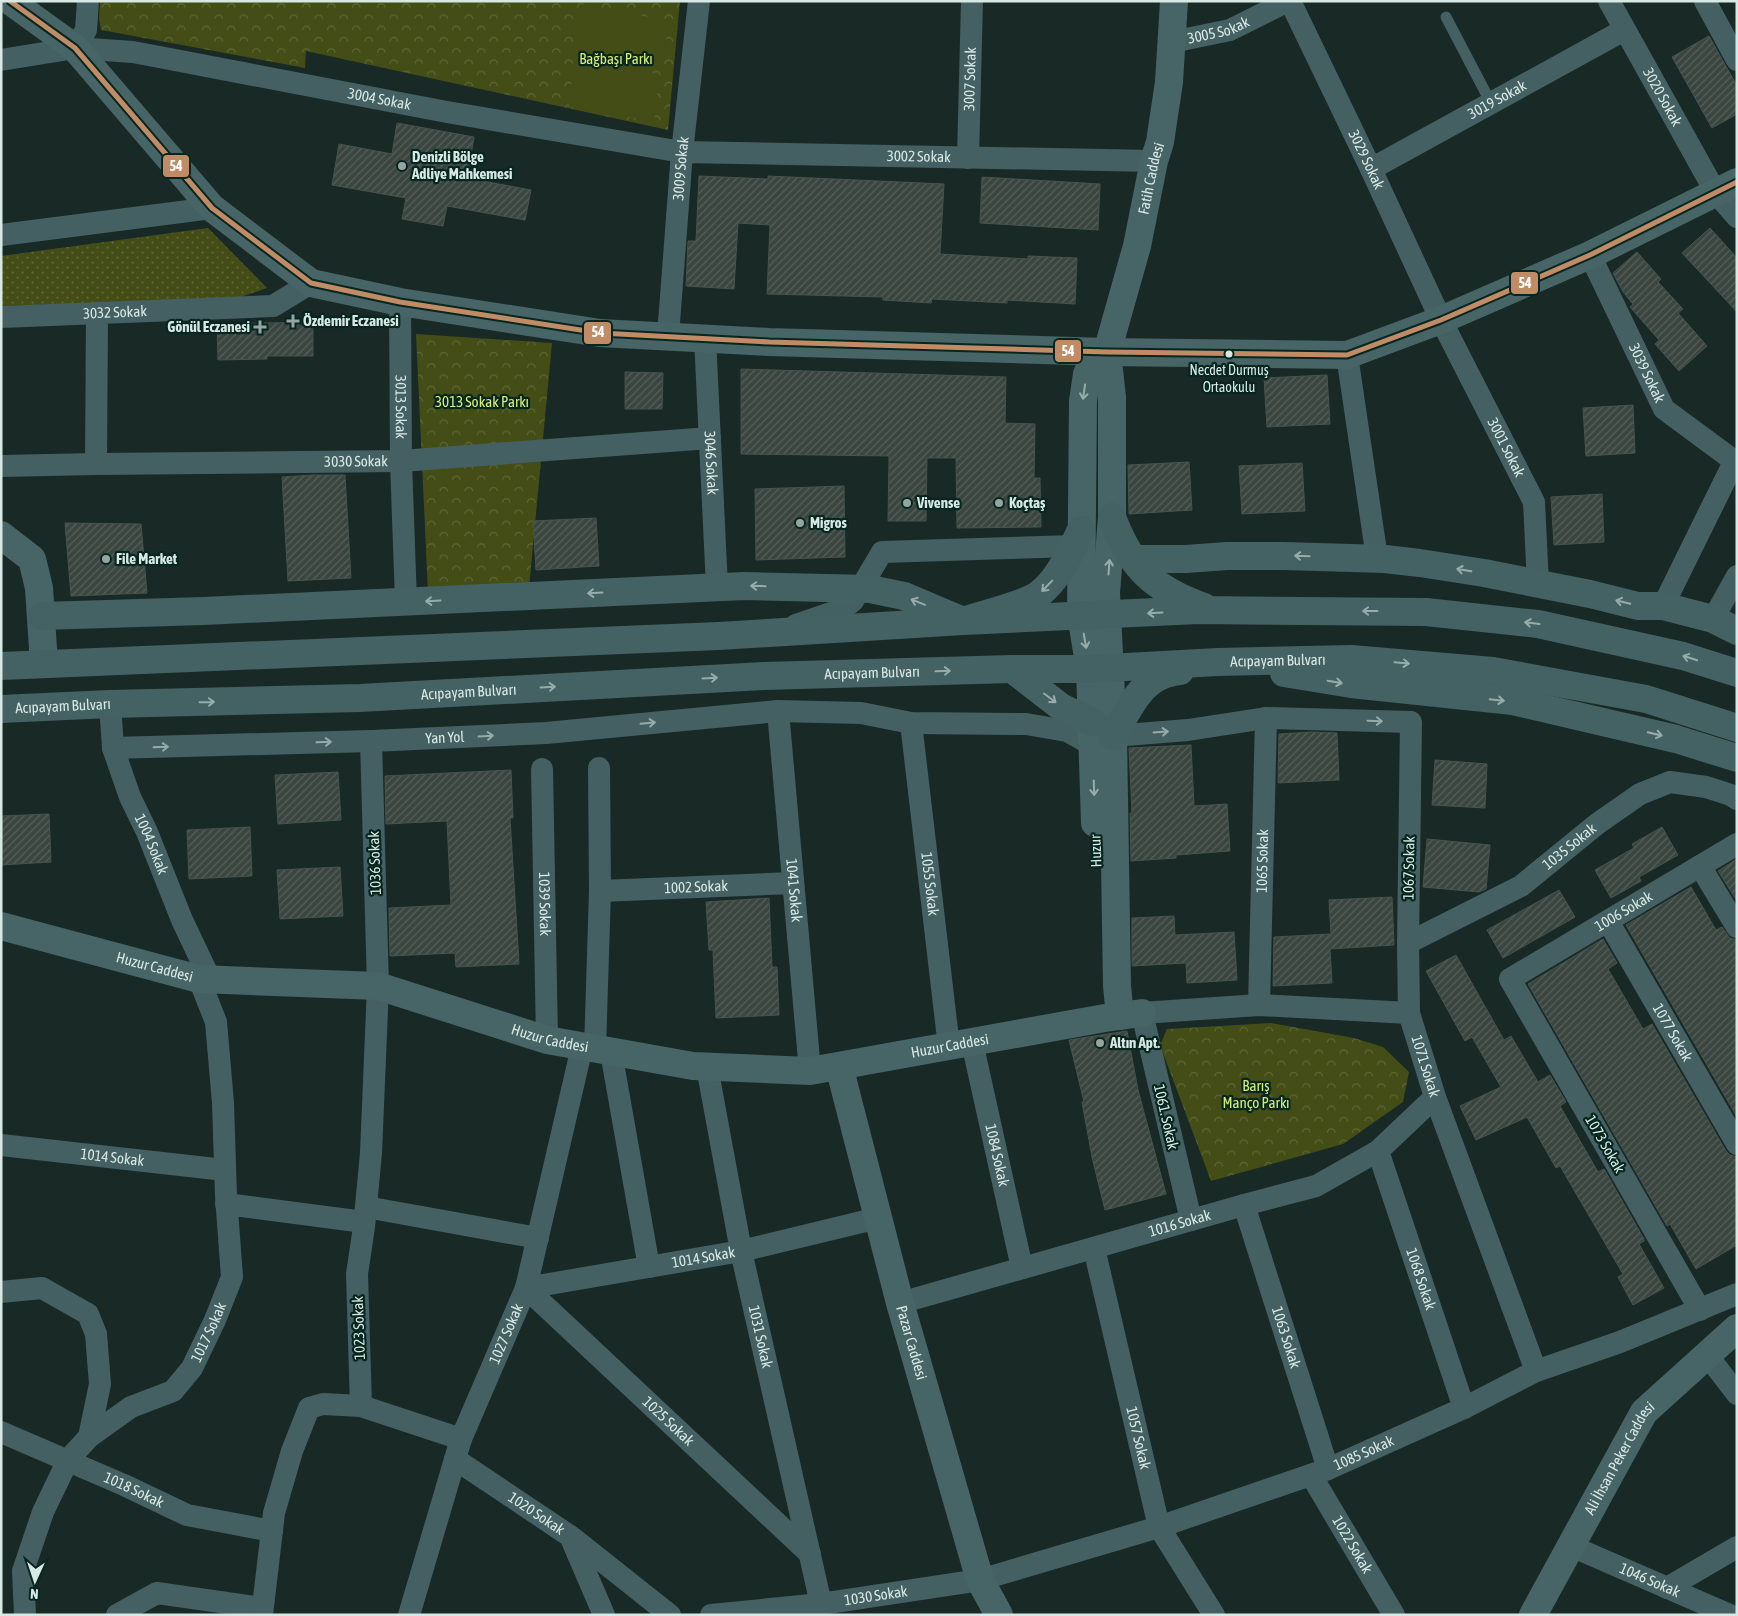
<svg xmlns="http://www.w3.org/2000/svg" width="1738" height="1616" font-family="'Asap Condensed',sans-serif">
<style>
.grass{fill:url(#grass-dots)}
.park{fill:url(#park-crowns)}
.garden{fill:#434d15}
.building{fill:url(#building-hatch);stroke:#46534e}
.lines{fill:none;stroke-linecap:round;stroke-linejoin:round}
.lane{stroke:#446063;stroke-width:11}
.street{stroke:#446063;stroke-width:22}
.secondary{stroke:#476467;stroke-width:28}
.primary{stroke:#446163;stroke-width:28}
.bus-1-casing{stroke:#072620;stroke-width:9}
.bus-1{stroke:#c18c65;stroke-width:5}
.oneway{stroke:#97adac}
.oneway2{stroke:#95acaa}
.oneway3{stroke:#95abaa}
.poi-dot{fill:#95a6a2;stroke:#072620;stroke-width:2}
.bus-dot{fill:#d8e9e4;stroke:#072620;stroke-width:2}
.labels{text-anchor:middle;stroke-width:4.5;stroke-linejoin:round;paint-order:stroke}
.bus-label{font-size:14px;fill:#d8e9e4;stroke:#072620}
.street-label{font-size:15px;fill:#d8e9e4;stroke:#072620}
.park-label{font-size:15px;fill:#daee71;stroke:#072620}
.poi-label{font-size:15px;font-weight:bold;fill:#d8e9e4;stroke:#072620;text-anchor:start}
.line-badge{stroke:#072620;stroke-width:2}
.badge-label{font-size:14px;text-anchor:middle;font-weight:bold;fill:#fff}
</style>
<defs>
<pattern id="grass-dots" width="8" height="8" patternUnits="userSpaceOnUse" patternTransform="scale(1.25)"><rect width="8" height="8" fill="#434d15"/><path d="M2 2h.1M6 6h.1" fill="none" stroke="#5d6737" stroke-width="1.8" stroke-linecap="round"/></pattern>
<pattern id="park-crowns" width="20" height="18" patternUnits="userSpaceOnUse" patternTransform="scale(1.25)"><rect width="20" height="18" fill="#434d15"/><path d="M2 6a3 3 0 1 1 6 0M12 15a3 3 0 1 1 6 0" fill="none" stroke="#5d6737"/></pattern>
<pattern id="building-hatch" width="6" height="6" patternUnits="userSpaceOnUse" patternTransform="scale(1.25)"><rect width="6" height="6" fill="#3a4540"/><path d="M-1 1l2-2M0 6l6-6M5 7l2-2" fill="none" stroke="#56605b"/></pattern>
</defs>
<rect width="100%" height="100%" fill="#192926"/>
<path class="grass" d="M208,228L267,288L235,299L1,306V256Z"/>
<path class="park" d="M100,1H680L668,130L306,51L305,68L101,30L99,19Z
M416,334L552,343L529,588L428,593Z
M1271,1023L1354,1038L1383,1047L1409,1072L1403,1102L1343,1144L1211,1181L1160,1045L1167,1029Z"/>
<path class="garden" d="M580,4L669,21L662,67L573,51Z
M574,60L659,74L654,121L569,107Z"/>
<path class="building" d="M1709,36L1737,86V114L1712,128L1672,57Z
M397,123L474,137L467,178L531,190L525,220L447,206L443,226L402,219L406,198L332,185L339,144L392,154Z
M699,176L768,179V176L944,184L940,254L1028,259V256L1077,258L1075,304L1007,300V303L932,299L931,303L883,300V297L767,294L770,225L738,223L734,289L686,286L688,241H696Z
M982,177L1100,184L1098,230L980,223Z
M1710,228L1737,258V312L1682,253Z
M1637,252L1661,279L1658,282L1683,309L1678,313L1707,346L1679,371L1655,344L1659,340L1630,307L1633,304L1623,292L1613,273Z
M313,322V356H267V359L218,360L217,324Z
M741,369L1006,377L1005,423L1035,424L1034,478H1040L1041,527L957,528L956,458H927L926,521H888L889,456L741,454Z
M625,372L663,373L662,409H625Z
M1327,375L1330,424L1267,427L1264,378Z
M1633,405L1635,453L1586,456L1583,408Z
M1189,462L1192,510L1129,514L1128,465Z
M1302,463L1305,511L1242,514L1239,466Z
M313,475H345L351,578L288,581L282,477Z
M844,486L845,557L756,560L755,489Z
M1602,494L1604,542L1554,545L1551,497Z
M596,518L599,566L536,570L533,521Z
M65,523L141,524L147,593L71,596Z
M1312,732L1337,733L1339,780L1278,783L1279,734Z
M1191,745L1194,806L1227,804L1230,851L1176,855V858L1131,861L1130,813H1132L1129,748Z
M1435,760L1487,764L1485,808L1432,805Z
M511,770L513,818H510L519,964L456,967L455,953L390,956L389,908L451,905L447,821L386,824L385,776Z
M338,772L341,820L278,824L275,775Z
M49,814L51,862L1,865V816Z
M250,827L252,876L189,879L187,830Z
M1662,827L1678,855L1639,877L1641,881L1611,898L1595,870L1634,848L1632,844Z
M1427,839L1490,845L1486,889L1479,892L1423,887Z
M1737,859V901L1718,871Z
M340,867L343,916L280,919L277,870Z
M1691,887L1716,930L1722,927L1730,938L1737,940V1117L1626,925Z
M1559,890L1575,917L1503,958L1487,930Z
M1392,897L1394,945L1330,949L1332,983L1273,986L1274,937L1331,934L1329,900Z
M769,898L772,967H777L779,1015L716,1018L713,950H709L706,902Z
M1174,916L1175,935L1234,932L1237,980L1187,983L1186,963L1132,966V918Z
M1603,939L1617,963L1608,969L1643,1029L1652,1024L1726,1151L1730,1155L1737,1157V1245L1696,1269L1670,1224L1667,1226L1528,984Z
M1456,955L1504,1040L1511,1036L1538,1082L1550,1075L1566,1102L1560,1106L1598,1172L1604,1169L1644,1239V1241L1639,1244L1664,1288L1633,1305L1618,1277L1623,1274L1560,1166L1556,1168L1527,1117L1476,1140L1460,1106L1501,1087L1472,1037L1465,1041L1426,971Z
M1127,1031L1138,1090L1166,1194L1105,1210L1092,1157L1082,1102H1084L1069,1040Z"/>
<g class="lines">
<path class="lane" d="M1446,17L1491,103"/>
<g class="street">
<path id="s1" d="M1290,1L1371,169L1441,320L1534,502L1538,584"/>
<path id="s2" d="M1609,1L1716,193L1737,217"/>
<path d="M1705,1L1737,60"/>
<path id="s3" d="M1172,42L1230,30L1288,1"/>
<path d="M75,48L86,30L88,1"/>
<path id="s4" d="M1,60L75,48L133,52L447,112L682,152L1154,161"/>
<path id="s5" d="M968,158L972,1"/>
<path id="s6" d="M1371,169L1624,30"/>
<path d="M1,235L212,208"/>
<path id="s7" d="M1590,255L1664,409L1737,463"/>
<path id="s8" d="M400,302L401,461L406,602"/>
<path id="s9" d="M1,317L273,306L311,283"/>
<path id="s10" d="M668,336L682,152L699,1"/>
<path id="s11" d="M705,338L717,587"/>
<path d="M1347,355L1377,558"/>
<path d="M96,464L97,313"/>
<path id="s12" d="M1,466L96,464L401,461L710,438"/>
<path d="M1663,606L1734,462"/>
<path d="M1713,619L1737,576"/>
<path d="M796,625L843,609L853,601L882,552L1073,546"/>
<path id="s13" d="M110,704L113,748L130,797L147,832L182,920L210,979"/>
<path id="s14" d="M778,711L810,1071"/>
<path id="s15" d="M911,723L949,1047"/>
<path id="s16" d="M1113,736L1188,730L1266,718L1411,722L1408,943L1409,1013L1435,1097L1536,1371"/>
<path id="s17" d="M113,748L371,741L546,733L778,711L861,713L911,723L1026,724L1067,731L1092,745"/>
<path id="s18" d="M542,769L547,1040"/>
<path d="M1700,866L1737,927"/>
<path id="s19" d="M600,891L792,883"/>
<path id="s20" d="M1608,921L1737,1144"/>
<path id="s21" d="M1408,943L1521,886L1597,824L1640,794L1670,782L1706,787L1731,795L1737,799"/>
<path id="s22" d="M1259,1005L1266,718"/>
<path id="s23" d="M972,1042L1022,1268"/>
<path d="M595,1049L600,891L599,768"/>
<path d="M611,1052L649,1267"/>
<path id="s24" d="M707,1067L741,1251L821,1604"/>
<path id="s25" d="M1,1145L225,1170"/>
<path id="s26" d="M1378,1151L1464,1408"/>
<path d="M226,1204L364,1222"/>
<path id="s27" d="M1244,1205L1328,1469"/>
<path d="M366,1207L538,1238"/>
<path d="M1191,1220L1142,1013L1259,1005L1409,1013"/>
<path id="s28" d="M1094,1248L1159,1527L1214,1615"/>
<path id="s29" d="M526,1288L810,1554"/>
<path id="s30" d="M526,1288L741,1251L878,1218"/>
<path d="M1,1292L42,1288L88,1314L96,1334L100,1384L89,1437"/>
<path id="s31" d="M900,1303L1244,1205L1316,1186L1378,1151L1435,1097"/>
<path id="s32" d="M1700,1310L1510,979L1737,844"/>
<path d="M1707,1355L1737,1394"/>
<path d="M361,1406L357,1274L364,1227L371,1153L378,986L371,741"/>
<path id="s33" d="M1,1432L124,1485L187,1515L272,1531"/>
<path id="s34" d="M455,1459L570,1536L604,1615"/>
<path id="s35" d="M1311,1475L1394,1615"/>
<path d="M573,1538L670,1615"/>
<path id="s36" d="M1571,1546L1730,1615"/>
<path d="M1667,1588L1737,1547"/>
<path id="s37" d="M25,1615L23,1571L43,1512L68,1460L89,1437L131,1407L173,1391L192,1368L215,1320L232,1277L226,1196L223,1103L216,1022L199,979"/>
<path d="M117,1615L157,1593L262,1608"/>
<path d="M262,1615L274,1513L292,1451L309,1408L323,1404L361,1406L461,1439"/>
<path id="s38" d="M409,1615L461,1439L526,1288L582,1047"/>
<path id="s39" d="M711,1615L821,1604L980,1580L1159,1527L1328,1469L1464,1408L1536,1371L1620,1342L1737,1294"/>
</g>
<g class="secondary">
<path d="M10,1L75,48L212,208L311,283L400,302L600,333L769,342L1107,352L1347,355L1441,320L1590,255L1737,182"/>
<path d="M1,535L32,559L39,588L44,664"/>
<path d="M1095,823L1090,669L1081,615L1083,401L1087,374L1093,362L1107,352"/>
<path id="s40" d="M1,926L199,979L378,986L547,1040L693,1066L810,1071L1105,1018L1142,1013"/>
<path id="s41" d="M1120,1016L1117,986L1113,736L1106,593L1112,517V397L1107,352L1137,246L1154,161L1160,142L1169,82L1174,1"/>
<path id="s42" d="M839,1066L900,1303L980,1580L999,1615"/>
<path id="s43" d="M1533,1615L1644,1412L1737,1328"/>
</g>
<g class="primary">
<path d="M1112,517C1131,568 1153,589 1204,607"/>
<path d="M1133,559H1186L1227,556H1284L1385,559L1420,563L1484,573L1590,594L1638,606H1663L1713,619L1737,631"/>
<path d="M42,616L203,611L744,586L870,589L904,596L963,621C982,614 1025,605 1039,594C1059,579 1070,552 1081,530"/>
<path d="M1,666L719,636L963,621L1198,610L1426,612L1538,624L1683,656L1737,673"/>
<path d="M1012,669L1061,707L1092,722"/>
<path d="M1284,673L1351,684L1513,701L1676,739L1737,758"/>
<path id="s44" d="M1,709L110,704L360,698L764,676L1012,669H1090L1218,662L1351,659L1493,671L1646,699L1737,728"/>
<path d="M1113,736C1125,716 1138,685 1161,676C1167,673 1174,672 1180,671"/>
</g>
<g class="bus-1-casing">
<path id="bus-1" d="M10,1L75,48L212,208L311,283L400,302L600,333L769,342L1107,352L1347,355L1441,320L1590,255L1737,182"/>
</g>
<use href="#bus-1" class="bus-1"/>
</g>
<defs><path id="oneway-shaft" d="M-6 0H5M1.5-3L5.5 0L1.5 3" fill="none" stroke-width="1.6" stroke-linecap="round" stroke-linejoin="round" transform="scale(1.25)"/></defs>
<g class="oneway">
<use href="#oneway-shaft" transform="translate(1084 392) rotate(98)"/>
<use href="#oneway-shaft" transform="translate(1109 567) rotate(-86)"/>
<use href="#oneway-shaft" transform="translate(1085 641) rotate(80)"/>
<use href="#oneway-shaft" transform="translate(1094 788) rotate(88)"/>
</g>
<g class="oneway2">
<use href="#oneway-shaft" transform="translate(1302 556) rotate(-178)"/>
<use href="#oneway-shaft" transform="translate(1464 570) rotate(-171)"/>
<use href="#oneway-shaft" transform="translate(758 586) rotate(-179)"/>
<use href="#oneway-shaft" transform="translate(1047 586) rotate(134)"/>
<use href="#oneway-shaft" transform="translate(595 593) rotate(177)"/>
<use href="#oneway-shaft" transform="translate(433 601) rotate(177)"/>
<use href="#oneway-shaft" transform="translate(918 602) rotate(-158)"/>
<use href="#oneway-shaft" transform="translate(1623 602) rotate(-166)"/>
<use href="#oneway-shaft" transform="translate(1370 611) rotate(-180)"/>
<use href="#oneway-shaft" transform="translate(1155 613) rotate(177)"/>
<use href="#oneway-shaft" transform="translate(1532 623) rotate(-173)"/>
<use href="#oneway-shaft" transform="translate(1690 658) rotate(-162)"/>
<use href="#oneway-shaft" transform="translate(1402 663) rotate(5)"/>
<use href="#oneway-shaft" transform="translate(943 671) rotate(-2)"/>
<use href="#oneway-shaft" transform="translate(710 678) rotate(-3)"/>
<use href="#oneway-shaft" transform="translate(1335 682) rotate(9)"/>
<use href="#oneway-shaft" transform="translate(548 687) rotate(-3)"/>
<use href="#oneway-shaft" transform="translate(1050 698) rotate(37)"/>
<use href="#oneway-shaft" transform="translate(1497 700) rotate(6)"/>
<use href="#oneway-shaft" transform="translate(207 702) rotate(-1)"/>
<use href="#oneway-shaft" transform="translate(1655 734) rotate(13)"/>
</g>
<g class="oneway3">
<use href="#oneway-shaft" transform="translate(1375 721) rotate(2)"/>
<use href="#oneway-shaft" transform="translate(648 723) rotate(-5)"/>
<use href="#oneway-shaft" transform="translate(1161 732) rotate(-4)"/>
<use href="#oneway-shaft" transform="translate(486 736) rotate(-3)"/>
<use href="#oneway-shaft" transform="translate(324 742) rotate(-2)"/>
<use href="#oneway-shaft" transform="translate(161 747) rotate(-2)"/>
</g>
<g class="poi-dot">
<circle cx="402" cy="166" r="5"/>
<path d="M290.5 313.5h5v5h5v5h-5v5h-5v-5h-5v-5h5z"/>
<path d="M257.5 319.5h5v5h5v5h-5v5h-5v-5h-5v-5h5z"/>
<circle cx="907" cy="503" r="5"/>
<circle cx="999" cy="503" r="5"/>
<circle cx="800" cy="523" r="5"/>
<circle cx="106" cy="559" r="5"/>
<circle cx="1100" cy="1043" r="5"/>
</g>
<circle class="bus-dot" cx="1229" cy="354" r="4.5"/>
<g class="labels">
<g class="bus-label">
<text x="1229" y="375">Necdet Durmuş<tspan x="1229" dy="17">Ortaokulu</tspan></text>
</g>
<g class="street-label">
<text dy="5" stroke="none"><textPath href="#s3" startOffset="48">3005 Sokak</textPath></text>
<text dy="5" stroke="none"><textPath href="#s5" startOffset="79">3007 Sokak</textPath></text>
<text dy="5" stroke="none"><textPath href="#s2" startOffset="110">3020 Sokak</textPath></text>
<text dy="5" stroke="none"><textPath href="#s4" startOffset="384">3004 Sokak</textPath></text>
<text dy="5" stroke="none"><textPath href="#s6" startOffset="144">3019 Sokak</textPath></text>
<text dy="5" stroke="none"><textPath href="#s4" startOffset="928">3002 Sokak</textPath></text>
<text dy="5" stroke="none"><textPath href="#s1" startOffset="176">3029 Sokak</textPath></text>
<text dy="5" stroke="none"><textPath href="#s10" startOffset="168">3009 Sokak</textPath></text>
<text dy="5" stroke="none"><textPath href="#s41" startOffset="844">Fatih Caddesi</textPath></text>
<text dy="5" stroke="none"><textPath href="#s9" startOffset="114">3032 Sokak</textPath></text>
<text dy="5" stroke="none"><textPath href="#s7" startOffset="131">3039 Sokak</textPath></text>
<text dy="5" stroke="none"><textPath href="#s8" startOffset="105">3013 Sokak</textPath></text>
<text dy="5" stroke="none"><textPath href="#s1" startOffset="496">3001 Sokak</textPath></text>
<text dy="5" stroke="none"><textPath href="#s12" startOffset="355">3030 Sokak</textPath></text>
<text dy="5" stroke="none"><textPath href="#s11" startOffset="125">3046 Sokak</textPath></text>
<text dy="5" stroke="none"><textPath href="#s44" startOffset="1278">Acıpayam Bulvarı</textPath></text>
<text dy="5" stroke="none"><textPath href="#s44" startOffset="872">Acıpayam Bulvarı</textPath></text>
<text dy="5" stroke="none"><textPath href="#s44" startOffset="468">Acıpayam Bulvarı</textPath></text>
<text dy="5" stroke="none"><textPath href="#s44" startOffset="62">Acıpayam Bulvarı</textPath></text>
<text dy="5" stroke="none"><textPath href="#s17" startOffset="332">Yan Yol</textPath></text>
<text dy="5" stroke="none"><textPath href="#s13" startOffset="148">1004 Sokak</textPath></text>
<text dy="5" stroke="none"><textPath href="#s21" startOffset="189">1035 Sokak</textPath></text>
<text transform="translate(1096 851) rotate(-92)" y="5">Huzur</text>
<text dy="5" stroke="none"><textPath href="#s22" startOffset="144">1065 Sokak</textPath></text>
<text transform="translate(375 863) rotate(-92)" y="5">1036 Sokak</text>
<text transform="translate(1409 868) rotate(-89)" y="5">1067 Sokak</text>
<text dy="5" stroke="none"><textPath href="#s15" startOffset="162">1055 Sokak</textPath></text>
<text dy="5" stroke="none"><textPath href="#s19" startOffset="96">1002 Sokak</textPath></text>
<text dy="5" stroke="none"><textPath href="#s14" startOffset="180">1041 Sokak</textPath></text>
<text dy="5" stroke="none"><textPath href="#s18" startOffset="135">1039 Sokak</textPath></text>
<text dy="5" stroke="none"><textPath href="#s32" startOffset="514">1006 Sokak</textPath></text>
<text dy="5" stroke="none"><textPath href="#s40" startOffset="159">Huzur Caddesi</textPath></text>
<text dy="5" stroke="none"><textPath href="#s20" startOffset="129">1077 Sokak</textPath></text>
<text dy="5" stroke="none"><textPath href="#s40" startOffset="564">Huzur Caddesi</textPath></text>
<text dy="5" stroke="none"><textPath href="#s40" startOffset="969">Huzur Caddesi</textPath></text>
<text dy="5" stroke="none"><textPath href="#s16" startOffset="646">1071 Sokak</textPath></text>
<text transform="translate(1166 1117) rotate(77)" y="5">1061. Sokak</text>
<text transform="translate(1605 1144) rotate(60)" y="5">1073 Sokak</text>
<text dy="5" stroke="none"><textPath href="#s23" startOffset="116">1084 Sokak</textPath></text>
<text dy="5" stroke="none"><textPath href="#s25" startOffset="112">1014 Sokak</textPath></text>
<text dy="5" stroke="none"><textPath href="#s31" startOffset="291">1016 Sokak</textPath></text>
<text dy="5" stroke="none"><textPath href="#s30" startOffset="180">1014 Sokak</textPath></text>
<text dy="5" stroke="none"><textPath href="#s26" startOffset="135">1068 Sokak</textPath></text>
<text transform="translate(359 1328) rotate(-92)" y="5">1023 Sokak</text>
<text dy="5" stroke="none"><textPath href="#s37" startOffset="361">1017 Sokak</textPath></text>
<text dy="5" stroke="none"><textPath href="#s38" startOffset="298">1027 Sokak</textPath></text>
<text dy="5" stroke="none"><textPath href="#s24" startOffset="275">1031 Sokak</textPath></text>
<text dy="5" stroke="none"><textPath href="#s27" startOffset="139">1063 Sokak</textPath></text>
<text dy="5" stroke="none"><textPath href="#s42" startOffset="286">Pazar Caddesi</textPath></text>
<text dy="5" stroke="none"><textPath href="#s29" startOffset="195">1025 Sokak</textPath></text>
<text dy="5" stroke="none"><textPath href="#s28" startOffset="195">1057 Sokak</textPath></text>
<text dy="5" stroke="none"><textPath href="#s39" startOffset="676">1085 Sokak</textPath></text>
<text dy="5" stroke="none"><textPath href="#s43" startOffset="179">Ali İhsan Peker Caddesi</textPath></text>
<text dy="5" stroke="none"><textPath href="#s33" startOffset="145">1018 Sokak</textPath></text>
<text dy="5" stroke="none"><textPath href="#s34" startOffset="98">1020 Sokak</textPath></text>
<text dy="5" stroke="none"><textPath href="#s35" startOffset="81">1022 Sokak</textPath></text>
<text dy="5" stroke="none"><textPath href="#s36" startOffset="86">1046 Sokak</textPath></text>
<text dy="5" stroke="none"><textPath href="#s39" startOffset="166">1030 Sokak</textPath></text>
</g>
<g class="park-label">
<text x="616" y="64">Bağbaşı Parkı</text>
<text x="482" y="407">3013 Sokak Parkı</text>
<text x="1256" y="1091">Barış<tspan x="1256" dy="17">Manço Parkı</tspan></text>
</g>
<g class="poi-label">
<text x="412" y="162">Denizli Bölge<tspan x="412" dy="17">Adliye Mahkemesi</tspan></text>
<text x="303" y="326">Özdemir Eczanesi</text>
<text x="250" y="332" text-anchor="end">Gönül Eczanesi</text>
<text x="917" y="508">Vivense</text>
<text x="1009" y="508">Koçtaş</text>
<text x="810" y="528">Migros</text>
<text x="116" y="564">File Market</text>
<text x="1110" y="1048">Altın Apt.</text>
</g>
</g>
<g class="line-badge">
<rect x="162" y="154" width="28" height="24" rx="5" fill="#c18c65"/>
<rect x="1510" y="271" width="29" height="24" rx="5" fill="#c18c65"/>
<rect x="583" y="321" width="29" height="24" rx="5" fill="#c18c65"/>
<rect x="1054" y="339" width="28" height="24" rx="5" fill="#c18c65"/>
</g>
<g class="badge-label">
<text x="176" y="171">54</text>
<text x="1525" y="288">54</text>
<text x="598" y="337">54</text>
<text x="1068" y="356">54</text>
</g>
<rect width="1738" height="1616" fill="none" stroke="#d8e9e4" stroke-width="5"/>
<g transform="translate(35 1581) rotate(183)" stroke="#072620" stroke-width="4" paint-order="stroke">
<path d="M0-4L9 19L0 12L-9 19Z" fill="#d8e9e4"/>
<text y="-8" font-size="14" font-weight="bold" text-anchor="middle" fill="#d8e9e4">N</text>
</g>
</svg>
